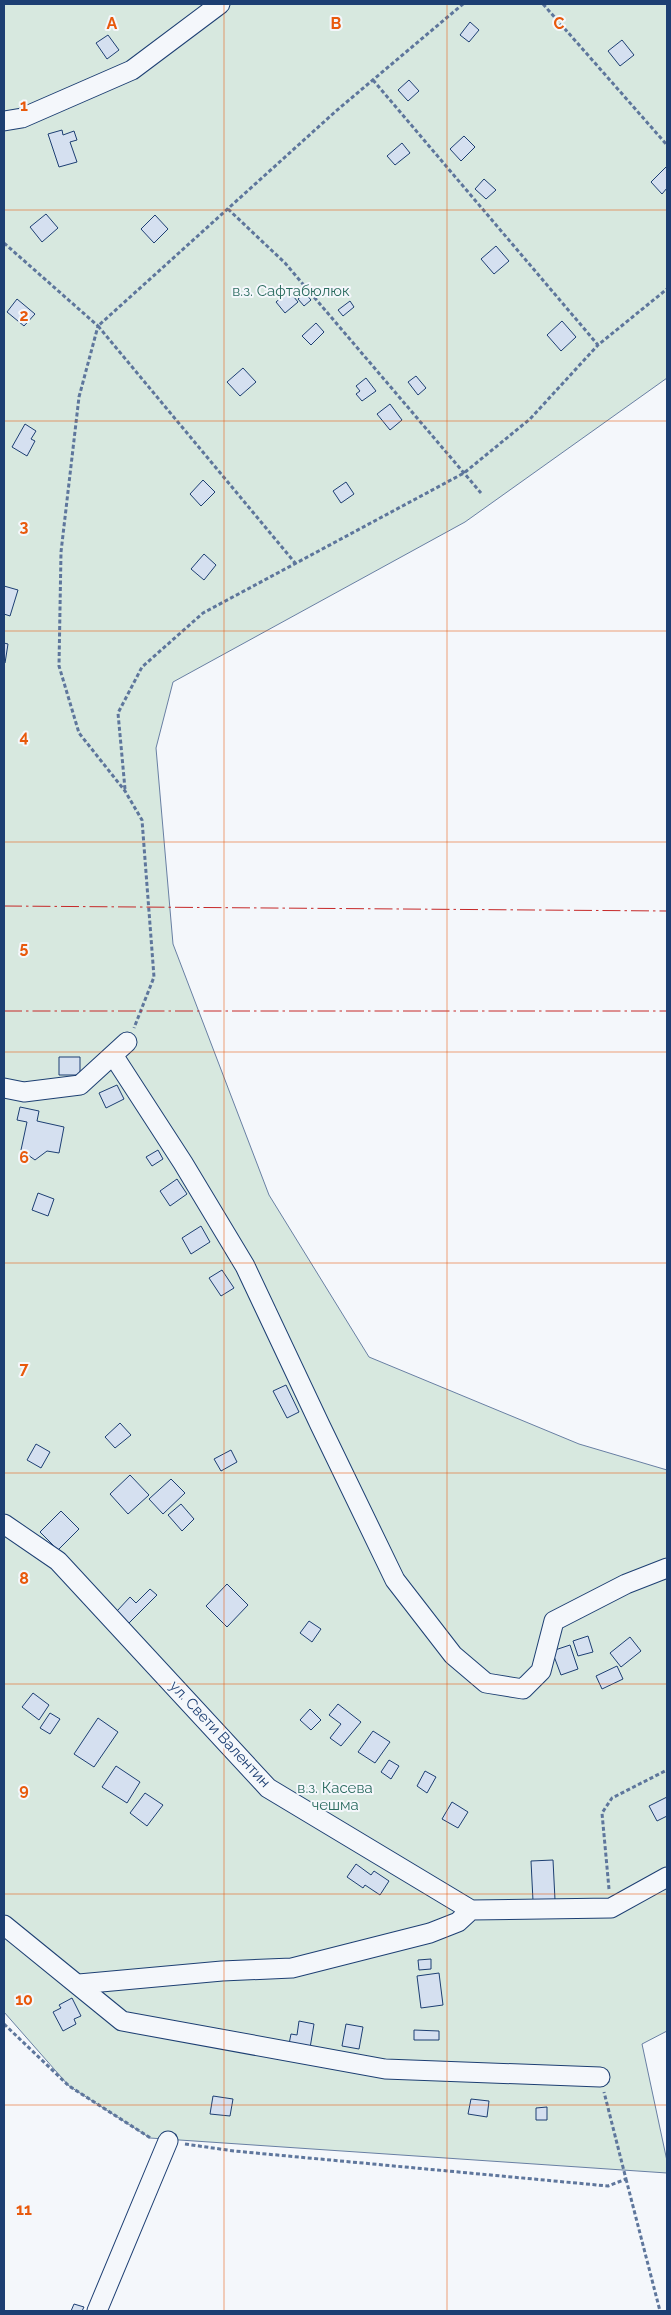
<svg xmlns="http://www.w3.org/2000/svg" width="671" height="2315" font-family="Raleway,sans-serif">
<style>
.green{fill:#d7e8df;stroke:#687fa3}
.building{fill:#d5e0f0;stroke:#1d3f73}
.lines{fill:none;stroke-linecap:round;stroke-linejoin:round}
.minor-casing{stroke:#1d3f73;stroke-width:21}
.path{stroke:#5e769c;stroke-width:3;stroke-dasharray:4 2.5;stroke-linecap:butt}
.minor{stroke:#f4f7fb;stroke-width:19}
.power{stroke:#c62828;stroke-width:1;stroke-dasharray:18 4 2.5 4;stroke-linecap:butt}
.grid{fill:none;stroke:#e8590c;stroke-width:1;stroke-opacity:0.55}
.labels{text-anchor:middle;stroke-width:4;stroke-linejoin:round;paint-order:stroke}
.park-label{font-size:15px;fill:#2c6c60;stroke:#f4f7fb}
.street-label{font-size:15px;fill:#1d3f73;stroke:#f4f7fb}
.grid-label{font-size:16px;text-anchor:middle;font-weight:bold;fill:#e8590c;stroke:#f4f7fb;stroke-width:4;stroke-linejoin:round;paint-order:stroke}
</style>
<rect width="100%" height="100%" fill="#f4f7fb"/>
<path class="green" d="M4,4H667V378L465,522L173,682L156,748L173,944L269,1195L369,1357L579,1444L667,1470V2031L642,2044L667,2161V2173L150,2138L69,2086L4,2012Z"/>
<path class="building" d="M470,22L479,30L469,42L460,35Z
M108,35L119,50L107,59L96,43Z
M622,40L634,55L620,66L608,51Z
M409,80L419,91L408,101L398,90Z
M62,130L63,135L74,131L77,140L70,142L77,162L59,167L48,134Z
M464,136L475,147L461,161L450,149Z
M402,143L410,153L395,165L387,156Z
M667,166V188L662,194L651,182Z
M484,179L496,190L486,199L475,189Z
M46,214L58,228L42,242L30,227Z
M155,215L168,229L154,243L141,229Z
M496,246L509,261L494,274L481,259Z
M289,291L298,302L285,313L276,302Z
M305,293L311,300L304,306L298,299Z
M17,299L35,314L24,326L7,312Z
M350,301L354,307L343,316L338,310Z
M562,321L576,337L561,351L547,335Z
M316,323L324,332L311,345L302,336Z
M243,368L256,382L240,396L227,382Z
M416,376L426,388L418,395L408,382Z
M366,378L376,391L362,401L356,394L360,391L356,386Z
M390,404L402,420L390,430L377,414Z
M25,424L36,431L31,439L35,441L27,456L12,447Z
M203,480L215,492L201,506L190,494Z
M346,482L354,494L341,503L333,491Z
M204,554L216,565L204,580L191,569Z
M4,586L18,590L10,616L4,614Z
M4,643L8,644L5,663H4Z
M59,1057H80V1075H59Z
M117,1085L124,1099L106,1108L99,1093Z
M20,1107L39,1111L37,1121L64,1127L59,1153L47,1151L35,1160L21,1150L27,1122L17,1120Z
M158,1150L163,1159L152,1166L146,1157Z
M177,1179L187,1194L170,1206L160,1191Z
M38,1193L54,1199L48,1216L32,1210Z
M201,1226L210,1242L191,1254L182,1238Z
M222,1270L234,1288L221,1296L209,1278Z
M286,1385L299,1412L287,1418L273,1391Z
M120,1423L131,1435L115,1448L105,1437Z
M36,1444L50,1452L41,1468L27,1460Z
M231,1450L237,1462L221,1471L214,1459Z
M130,1475L149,1495L128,1514L110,1494Z
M171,1479L185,1493L163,1514L149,1499Z
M181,1504L194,1519L182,1531L168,1515Z
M61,1511L79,1529L58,1550L40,1532Z
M227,1584L248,1605L227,1627L206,1606Z
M150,1589L157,1595L129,1623L117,1611L130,1597L136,1603Z
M309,1621L321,1629L312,1642L300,1633Z
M588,1636L593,1652L578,1656L573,1641Z
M630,1637L641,1651L621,1667L610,1653Z
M570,1645L578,1669L561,1675L552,1651Z
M617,1666L623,1679L602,1689L596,1676Z
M33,1693L49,1705L39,1720L22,1707Z
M338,1704L361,1722L341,1746L330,1738L341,1724L329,1715Z
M310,1709L321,1720L311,1730L300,1720Z
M50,1713L60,1719L50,1734L40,1728Z
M98,1718L118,1732L94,1767L74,1754Z
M373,1731L390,1742L375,1763L358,1752Z
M389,1760L399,1766L391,1779L381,1772Z
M116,1766L140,1782L127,1803L102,1787Z
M425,1771L436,1777L427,1793L417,1786Z
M145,1793L163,1805L147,1826L130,1813Z
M667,1797V1816L657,1821L649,1806Z
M452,1802L468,1812L458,1828L442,1819Z
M553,1860L555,1900L533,1901L531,1861Z
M356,1864L371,1875L374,1871L389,1881L380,1895L365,1885L363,1888L347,1877Z
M431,1959V1969L419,1970L418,1960Z
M439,1973L443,2005L421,2008L417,1976Z
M72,1998L81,2016L74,2019L76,2024L63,2031L53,2012L61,2008L59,2005Z
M299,2021L314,2024L310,2048L289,2044L291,2034L297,2035Z
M346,2024L363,2027L359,2049L342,2046Z
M414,2030L439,2031V2040H414Z
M213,2096L233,2099L230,2116L210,2114Z
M471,2099L489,2101L487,2117L468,2114Z
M547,2107V2120H536V2108Z
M74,2304L84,2307L82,2311H71Z"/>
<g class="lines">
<g class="minor-casing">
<path id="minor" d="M4,121L22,118L132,70L220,4
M113,1055L183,1163L245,1266L320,1425L395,1580L453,1655L486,1683L523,1689L541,1671L554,1621L626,1584L667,1568
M4,1088L24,1092L80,1085L127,1042
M4,1524L58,1561L268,1788L471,1910L611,1908L667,1877
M4,1925L122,2021L385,2069L600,2077
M79,1984L222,1971L292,1968L430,1933L458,1922L471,1910
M97,2311L168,2141"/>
</g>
<path class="path" d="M543,4L667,145
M373,80L598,345L667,289
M228,209L285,263L481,493
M4,243L98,326L79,397L61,552L59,666L79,733L125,791L142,820L154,977L134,1028
M296,564L98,326L336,111L463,4
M125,789L118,713L142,667L203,613L464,473L530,419L598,345
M609,1889L602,1813L612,1798L667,1770
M4,2024L69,2086L152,2139
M185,2144L234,2151L608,2186L626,2179L604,2092
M626,2179L660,2311"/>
<use href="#minor" class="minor"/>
<path class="power" d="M4,906L667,911
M4,1011H667"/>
</g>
<path class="grid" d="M224,4V2311M447,4V2311M4,210H667M4,421H667M4,631H667M4,842H667M4,1052H667M4,1263H667M4,1473H667M4,1684H667M4,1894H667M4,2105H667"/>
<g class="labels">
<g class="park-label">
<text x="291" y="296">в.з. Сафтабюлюк</text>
<text x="335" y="1793">в.з. Касева<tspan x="335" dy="17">чешма</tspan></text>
</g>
<g class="street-label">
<text transform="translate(220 1734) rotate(47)" y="5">ул. Свети Валентин</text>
</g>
</g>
<g class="grid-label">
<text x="112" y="29">A</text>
<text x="336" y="29">B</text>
<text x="559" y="29">C</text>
<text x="24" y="111">1</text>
<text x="24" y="321">2</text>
<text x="24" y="532">3</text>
<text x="24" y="742">4</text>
<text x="24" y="953">5</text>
<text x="24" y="1163">6</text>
<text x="24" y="1374">7</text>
<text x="24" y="1584">8</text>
<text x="24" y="1795">9</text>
<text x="24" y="2005">10</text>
<text x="24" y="2215">11</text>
</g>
<rect width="671" height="2315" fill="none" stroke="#1d3f73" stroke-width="10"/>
</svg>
